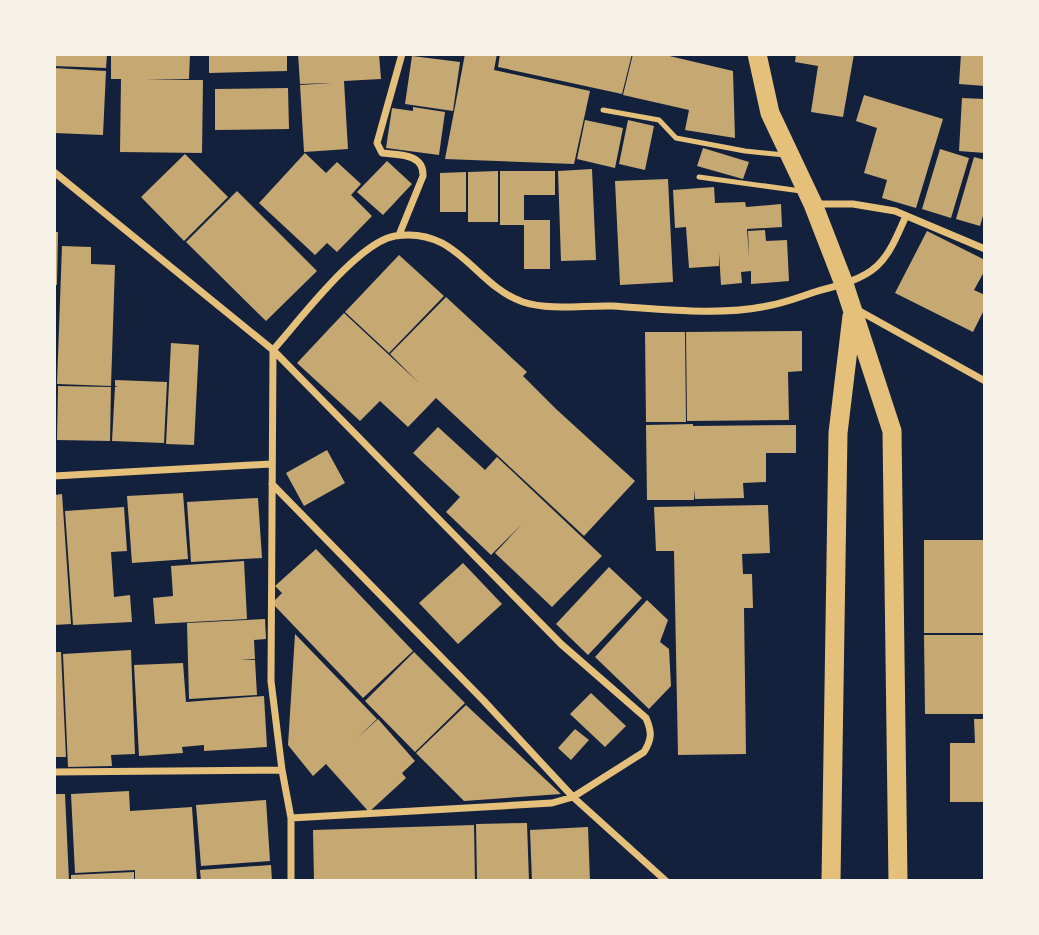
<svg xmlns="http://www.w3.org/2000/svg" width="1039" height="935" font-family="Poppins,sans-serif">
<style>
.building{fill:#c6a872}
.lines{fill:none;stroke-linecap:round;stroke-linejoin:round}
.service{stroke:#e5c07b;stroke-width:5}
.minor{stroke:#e5c07b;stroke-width:7}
.trunk{stroke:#e5c07b;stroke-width:19}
</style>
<rect width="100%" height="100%" fill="#14213d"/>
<path class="building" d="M54,54H107L106,68L54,66Z
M111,54H190L189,79L145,80H203L202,153L120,152L121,79H111Z
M209,54H287V71L209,73Z
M298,54H379L381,79L344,81L348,149L304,152L300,85L331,83L300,84Z
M465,54H497L494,70L590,91L574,164L445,159Z
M500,54H632L622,94L498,67Z
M633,54H661L733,71L735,138L685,130L689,110L623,95Z
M796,54H854L843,117L811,112L818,66L795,62Z
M961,54H985V86L959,84Z
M412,56L460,62L453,111L405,104Z
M54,68L106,71L103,135L54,133Z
M288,88L289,129L215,130V89Z
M864,95L943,119L916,208L882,198L887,180L864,173L877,128L856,121Z
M962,98L985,99V153L959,151Z
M413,107L445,112L439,155L386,148L392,108L413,111Z
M585,120L623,128L615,168L577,159Z
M628,120L654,126L645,170L619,164Z
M703,148L749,162L743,179L697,166Z
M940,149L969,158L951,218L922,209Z
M305,153L326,173L337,162L361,184L351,195L372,216L337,252L327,243L315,255L259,203Z
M185,154L228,197L184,241L141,197Z
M974,157L985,160V209L980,226L956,219Z
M387,161L412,184L383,215L357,192Z
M592,169L596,260L561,261L558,171Z
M498,171V222H468V172Z
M500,171H555V195H524V220H550V269H524V225H500Z
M466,172V212H440V173Z
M668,179L673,282L620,285L615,181Z
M714,187L715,203L745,202L746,207L781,204L782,227L747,229L749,257L748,231L765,230L766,241L787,240L789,281L751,284V271L741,272L742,283L721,285L719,253V266L689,268L686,227L675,228L673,190Z
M237,191L317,271L266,321L186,242Z
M927,231L985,260V270L974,290L985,295V308L973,332L895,293Z
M54,232H58L57,285H54Z
M62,246L91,247V264L115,265L111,386L57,384Z
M399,255L444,296L389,353L345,312Z
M446,297L527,372L523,376L556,409L635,481L584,536L436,398L408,427L380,401L360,421L297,363L344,313L418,382L390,354Z
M802,331V371L788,372L789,420L687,421L686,332Z
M645,332H685L686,422H646Z
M171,343L199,345L194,445L166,444Z
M115,380L167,382L164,443L112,441L115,387H118L115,386Z
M58,386L111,387L110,441L57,440Z
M693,424V426L796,425V453H766V482L743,483L744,498L695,499L694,490V500H647L646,425Z
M438,427L485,470L497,457L602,556L552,607L495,553L523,523L491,555L446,512L460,497L413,453Z
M327,450L345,483L304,506L286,473Z
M183,493L188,559L132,563L127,496Z
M62,494L71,624L54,625V495Z
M258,498L262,558L191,562L187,502Z
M768,505L770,553L742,554L743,574H752L753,608H744L746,754L678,755L674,551H656L654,507Z
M124,507L127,551L111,552L114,597L130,595L132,622L73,625L65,511Z
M924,540H985V633H924Z
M316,549L413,651L363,698L272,603L282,593L275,586Z
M244,561L247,619L155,624L153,598L173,596L171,566Z
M463,563L502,604L458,644L419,603Z
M609,567L642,598L588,655L556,624Z
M647,600L668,620L660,642L669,649L671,686L649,709L595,657Z
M265,619L266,639L254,640L255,659L240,660H255L257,695L189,699L187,623Z
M295,634L377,719L356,739L378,719L415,761L402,773L406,778L369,812L326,764L313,776L288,745Z
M924,635H985V714H925Z
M131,650L135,754L111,755L112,766L68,767L63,654Z
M54,652H61L66,757H54Z
M414,652L465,703L415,752L365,701Z
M183,663L186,702L264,696L267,747L204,751V745L182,747L183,753L139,756L134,665Z
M591,693L626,726L605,747L570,714Z
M466,705L561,794L464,801L416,753Z
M974,719H985V802H950V743H975Z
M575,729L589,740L571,760L558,748Z
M129,791L130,811L192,807L197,881H135V870L75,873L71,794Z
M54,794H65L69,881H54Z
M266,800L270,861L201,866L196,805Z
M527,823L529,881H477L476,824Z
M474,825L475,881H314L313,830Z
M588,827L590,881H532L530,830Z
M271,865L272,881H201L200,870Z
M134,872V881H71V875Z"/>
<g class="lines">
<path class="service" d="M603,110L659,120L676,138L745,151L785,155
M699,177L801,191"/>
<path class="minor" d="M54,172L273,350L561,644L646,718C652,732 652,739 644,752L573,797L552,803L291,818
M817,204H853L895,211L985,249
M399,235L423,176C424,153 398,155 382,153L377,143L402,54
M856,309L985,381
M273,350C299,321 358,242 395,236C458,226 474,285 523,302C551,311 584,305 613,306C661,309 720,316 767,306C785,303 802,296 818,291C837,286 862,280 877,266C891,253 898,233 906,216
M273,351L271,681L282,770L291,818V881
M54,476L270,464
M272,484L484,701L573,797L666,881
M54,772L282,770"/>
<path class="trunk" d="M757,54L770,113L813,204L844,284L892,431L898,881
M831,881L838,433L852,316"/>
</g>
<rect width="1039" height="935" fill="none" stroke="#f6f1e7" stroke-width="112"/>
</svg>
